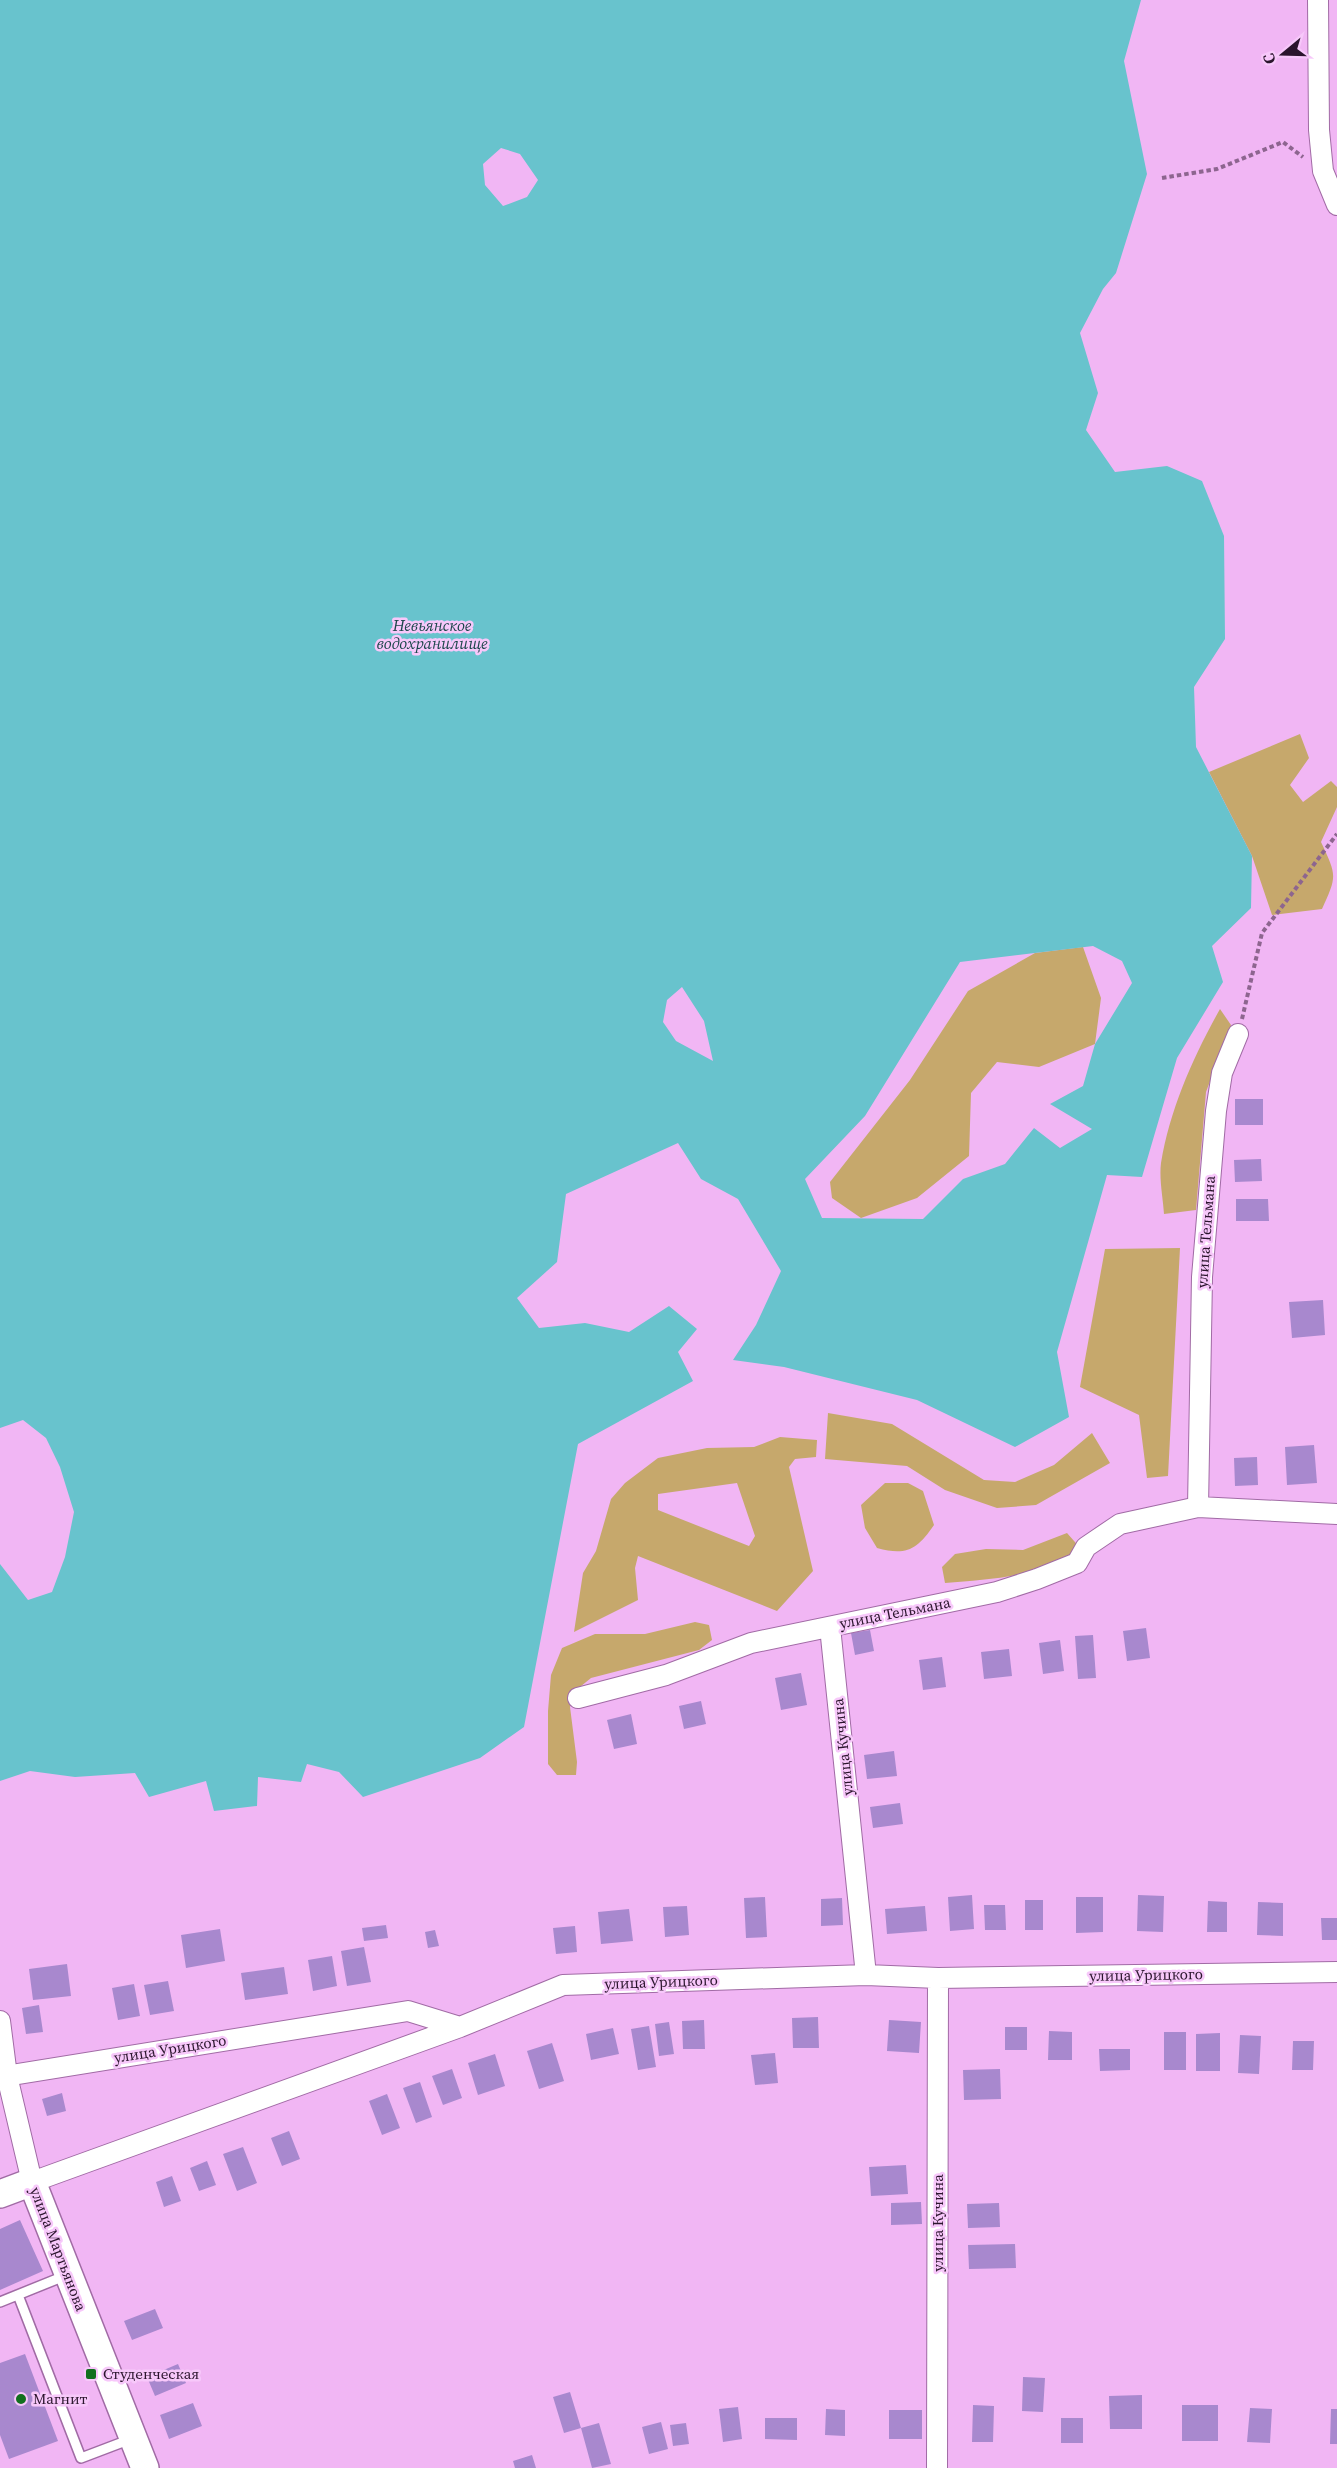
<svg xmlns="http://www.w3.org/2000/svg" width="1337" height="2468" font-family="'Source Serif 4',serif">
<style>
.green{fill:#c6a86c;fill-rule:evenodd}
.water{fill:#68c3cd;fill-rule:evenodd}
.building{fill:#a888ce}
.lines{fill:none;stroke-linecap:round;stroke-linejoin:round}
.lane-casing{stroke:#a16ba5;stroke-width:12}
.street-casing{stroke:#a16ba5;stroke-width:22}
.secondary-casing{stroke:#a16ba5;stroke-width:30}
.path{stroke:#8d658f;stroke-width:4;stroke-dasharray:4.5 3;stroke-linecap:butt}
.lane{stroke:#fff;stroke-width:9}
.street{stroke:#fff;stroke-width:20}
.secondary{stroke:#fff;stroke-width:27}
.poi-dot{fill:#11701e;stroke:#f7c8fa;stroke-width:2}
.labels{text-anchor:middle;stroke-width:5;stroke-linejoin:round;paint-order:stroke}
.street-label{font-size:15px;fill:#2b152d;stroke:#f7c8fa}
.poi-label{font-size:15px;fill:#2b152d;stroke:#f7c8fa;text-anchor:start}
.water-label{font-size:16px;font-style:italic;fill:#1b464a;stroke:#f7c8fa}
</style>
<rect width="100%" height="100%" fill="#f1b6f4"/>
<path class="green" d="M1300,734L1309,758L1290,785L1303,802L1331,781L1337,787V807L1321,842C1337,876 1337,876 1322,909L1272,915L1252,856L1209,772Z
M1083,947L1101,998L1095,1044L1039,1067L997,1062L971,1093L969,1156L917,1198L861,1218L832,1198L830,1182L910,1080L968,991L1035,953Z
M1220,1009L1231,1025L1206,1092L1196,1210L1164,1214C1163,1198 1159,1179 1161,1163C1170,1109 1193,1057 1220,1009Z
M1180,1248L1168,1476L1147,1478L1139,1415L1080,1387L1105,1249Z
M828,1413L892,1424L984,1480L1015,1482L1054,1465L1092,1433L1110,1463L1036,1505L997,1508L945,1490L907,1466L825,1459Z
M780,1437L817,1440L816,1457L795,1459L789,1467L813,1571L777,1611L638,1556L635,1568L638,1600L574,1632L583,1573L596,1551L611,1499L625,1483L658,1458L707,1448L754,1447ZM737,1483L755,1536L749,1546L658,1510V1494Z
M885,1483H908L923,1491L934,1525C917,1550 906,1556 877,1548L865,1528L861,1505Z
M1067,1533L1082,1550C1040,1577 994,1579 945,1583L942,1567L955,1554L986,1549L1023,1550Z
M695,1622L709,1625L712,1640L699,1650L591,1678L575,1691L570,1707L577,1762L576,1775H557L548,1764V1711L551,1675L562,1648L595,1634H645Z"/>
<path class="water" d="M0,0H1141L1124,61L1147,174L1116,273L1103,289L1080,333L1098,393L1086,430L1115,472L1167,466L1202,481L1224,536L1225,639L1194,687L1196,747L1252,856L1251,908L1212,946L1223,982L1177,1058L1142,1177L1107,1175L1057,1352L1069,1417L1015,1447L917,1400L784,1367L733,1360L756,1325L781,1271L738,1199L701,1179L678,1143L566,1194L557,1262L517,1298L539,1328L585,1323L629,1332L669,1306L697,1329L678,1352L693,1381L578,1444L524,1727L480,1758L363,1797L339,1772L307,1764L301,1782L258,1777L257,1806L214,1811L206,1781L149,1797L135,1773L75,1777L30,1771L0,1781V1564L28,1600L52,1592L65,1557L74,1512L60,1467L46,1438L23,1420L0,1428ZM501,148L520,154L538,180L527,197L503,206L485,185L483,164ZM1093,946L1122,961L1132,983L1095,1044L1083,1086L1050,1104L1092,1129L1060,1148L1034,1128L1005,1164L963,1179L923,1219L822,1218L805,1179L865,1116L960,962ZM682,987L704,1021L713,1061L676,1041L663,1022L667,1000Z"/>
<path class="building" d="M1235,1099H1263V1125H1235Z
M1261,1159L1262,1181L1235,1182L1234,1160Z
M1236,1199H1268L1269,1221H1236Z
M1323,1300L1325,1335L1292,1338L1289,1302Z
M1314,1445L1317,1483L1287,1485L1285,1447Z
M1257,1457L1258,1485L1235,1486L1234,1458Z
M1146,1628L1150,1658L1127,1661L1123,1631Z
M870,1630L874,1651L855,1655L851,1633Z
M1093,1635L1096,1678L1078,1679L1075,1636Z
M1060,1640L1064,1671L1043,1674L1039,1643Z
M1009,1649L1012,1676L984,1679L981,1652Z
M942,1657L946,1687L923,1690L919,1660Z
M801,1673L807,1705L781,1710L775,1678Z
M701,1701L706,1724L684,1729L679,1706Z
M631,1714L637,1744L614,1749L607,1720Z
M894,1751L897,1776L867,1779L864,1755Z
M900,1803L903,1824L873,1828L870,1807Z
M972,1895L974,1929L950,1931L948,1897Z
M1138,1895L1164,1896L1163,1932L1137,1931Z
M765,1897L767,1937L746,1938L744,1898Z
M1076,1897H1103V1932L1076,1933Z
M842,1898L843,1925L821,1926V1899Z
M1025,1900H1043V1930H1025Z
M1208,1901L1227,1902V1932H1207Z
M1258,1902L1283,1903V1936L1257,1935Z
M984,1905H1005L1006,1930H985Z
M687,1906L689,1935L665,1937L663,1907Z
M925,1906L927,1931L887,1934L885,1909Z
M629,1909L633,1941L601,1944L598,1912Z
M1321,1918H1337V1940H1322Z
M386,1925L388,1938L364,1941L362,1928Z
M575,1926L577,1952L556,1954L553,1928Z
M220,1929L225,1961L186,1968L181,1935Z
M435,1930L439,1946L428,1948L425,1932Z
M364,1947L371,1982L347,1986L341,1951Z
M332,1956L337,1986L313,1991L308,1960Z
M67,1964L71,1996L33,2000L29,1969Z
M284,1967L288,1994L245,2000L241,1973Z
M168,1981L174,2011L150,2015L144,1985Z
M134,1984L140,2016L118,2020L112,1988Z
M39,2005L43,2032L26,2034L22,2008Z
M818,2017L819,2048H793L792,2018Z
M704,2020L705,2049H683L682,2021Z
M889,2020L921,2022L919,2053L887,2051Z
M669,2022L674,2054L659,2056L655,2024Z
M649,2026L656,2067L638,2070L631,2029Z
M1005,2027H1027V2050H1005Z
M613,2028L619,2054L591,2060L586,2034Z
M1049,2031L1072,2032V2060H1048Z
M1164,2032H1186V2070H1164Z
M1220,2033V2071H1196V2034Z
M1240,2035L1261,2036L1259,2074L1238,2073Z
M1293,2041H1314L1313,2070H1292Z
M552,2043L564,2081L539,2089L527,2051Z
M1099,2049H1130V2070L1100,2071Z
M775,2053L778,2083L755,2085L751,2055Z
M495,2054L505,2086L478,2095L468,2063Z
M452,2069L462,2098L443,2105L432,2076Z
M1000,2069L1001,2099L964,2100L963,2070Z
M420,2082L432,2117L416,2123L403,2088Z
M62,2093L66,2111L47,2116L42,2099Z
M387,2094L400,2128L382,2135L369,2101Z
M289,2131L300,2159L282,2166L271,2138Z
M243,2147L257,2183L237,2191L223,2154Z
M207,2161L216,2185L199,2191L190,2168Z
M906,2165L908,2194L871,2196L869,2167Z
M172,2176L181,2201L164,2207L156,2182Z
M921,2202L922,2224L891,2225V2203Z
M999,2203L1000,2227L968,2228L967,2204Z
M20,2220L43,2271L0,2290V2229Z
M1015,2244L1016,2268L969,2269L968,2245Z
M155,2309L163,2328L132,2340L124,2321Z
M25,2354L58,2441L9,2459L0,2435V2363Z
M178,2364L186,2383L155,2396L147,2377Z
M1023,2377L1045,2378L1043,2412L1022,2411Z
M570,2392L581,2428L564,2433L553,2397Z
M1142,2395V2429H1110L1109,2396Z
M193,2403L202,2426L169,2439L160,2415Z
M973,2405L994,2406L993,2442H972Z
M1182,2405H1218V2441H1182Z
M738,2407L742,2439L723,2442L719,2409Z
M1250,2408L1272,2409L1270,2443L1247,2442Z
M826,2409L845,2410V2436L825,2435Z
M1331,2409H1337V2444H1330Z
M889,2410H922V2439H889Z
M765,2418H797V2440L765,2439Z
M1061,2418H1083V2443H1061Z
M661,2422L668,2449L649,2454L642,2427Z
M599,2423L611,2464L592,2468L581,2428Z
M686,2423L689,2444L673,2446L670,2425Z
M532,2455L536,2468H515L513,2461Z"/>
<g class="lines">
<g class="lane-casing">
<path id="lane" d="M18,2295L81,2458L131,2439
M0,2302L67,2275"/>
</g>
<g class="street-casing">
<path id="street" d="M1318,0L1319,130L1323,171L1337,205
M1198,1507L1202,1277L1216,1111L1222,1073L1238,1034
M830,1627L866,1975
M578,1698L666,1675L751,1643L997,1592L1037,1579L1077,1563L1086,1547L1120,1524L1198,1507L1337,1514
M0,2021L7,2076L32,2182L460,2027L563,1985L866,1975L938,1978L1337,1972
M0,2077L408,2011L460,2027
M937,2468L938,1978"/>
</g>
<g class="secondary-casing">
<path id="secondary" d="M0,2194L32,2182L145,2468"/>
</g>
<path class="path" d="M1162,178L1217,169L1283,142L1303,157
M1242,1019L1262,933L1337,834"/>
<use href="#lane" class="lane"/>
<use href="#street" class="street"/>
<use href="#secondary" class="secondary"/>
</g>
<g class="poi-dot">
<rect x="85" y="2368" width="12" height="12" rx="3"/>
<circle cx="21" cy="2399" r="6"/>
</g>
<g class="labels">
<g class="street-label">
<text transform="translate(1206 1232) rotate(-86)" y="5">улица Тельмана</text>
<text transform="translate(895 1613) rotate(-11)" y="5">улица Тельмана</text>
<text transform="translate(843 1747) rotate(-96)" y="5">улица Кучина</text>
<text transform="translate(1146 1975) rotate(-1)" y="5">улица Урицкого</text>
<text transform="translate(661 1982) rotate(-2)" y="5">улица Урицкого</text>
<text transform="translate(170 2049) rotate(-9)" y="5">улица Урицкого</text>
<text transform="translate(938 2223) rotate(-90)" y="5">улица Кучина</text>
<text transform="translate(58 2249) rotate(69)" y="5">улица Мартьянова</text>
</g>
<g class="poi-label">
<text x="103" y="2379">Студенческая</text>
<text x="33" y="2404">Магнит</text>
</g>
<g class="water-label">
<text x="432" y="631">Невьянское<tspan x="432" dy="18">водохранилище</tspan></text>
</g>
</g>
<g transform="translate(1283 54) rotate(251)" stroke="#f7c8fa" stroke-width="4.5" paint-order="stroke">
<path d="M0-4.5L10 22L0 15L-10 22Z" fill="#2b152d"/>
<text y="-9" font-size="16" font-weight="bold" text-anchor="middle" fill="#2b152d">С</text>
</g>
</svg>
